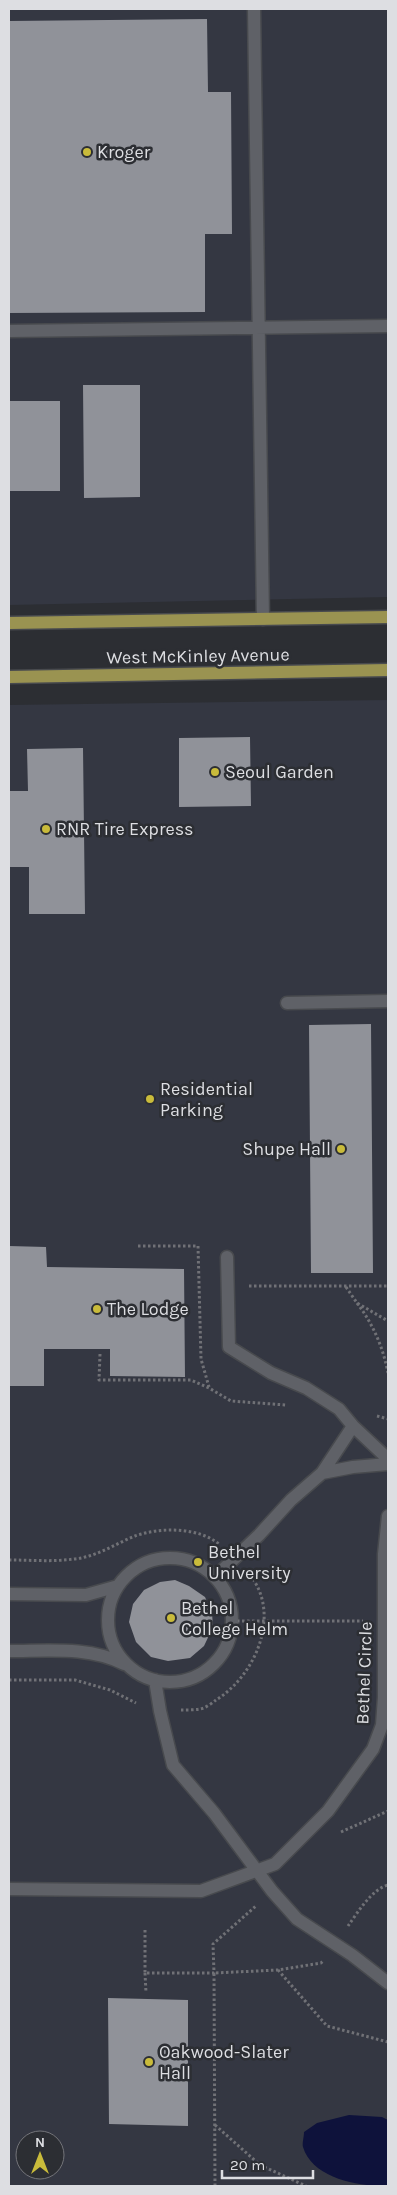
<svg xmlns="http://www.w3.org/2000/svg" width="397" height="2195" font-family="Karla,sans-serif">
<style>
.built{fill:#343742;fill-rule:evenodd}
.water{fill:#0e123b}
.building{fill:#909299}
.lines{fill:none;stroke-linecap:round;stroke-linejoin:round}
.minor-casing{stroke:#484a4e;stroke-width:15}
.major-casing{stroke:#484a4e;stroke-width:15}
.path{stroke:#707176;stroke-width:3;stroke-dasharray:2.5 2.5;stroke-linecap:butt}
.minor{stroke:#5f6167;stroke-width:12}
.major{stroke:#9a9351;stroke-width:12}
.poi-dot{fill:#c9bb3b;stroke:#2c2e33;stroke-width:2}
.labels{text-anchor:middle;stroke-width:5;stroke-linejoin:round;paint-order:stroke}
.poi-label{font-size:18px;fill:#dddee2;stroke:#2c2e33;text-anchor:start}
.street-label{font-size:18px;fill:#dddee2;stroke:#2c2e33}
</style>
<rect width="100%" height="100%" fill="#2c2e33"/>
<path class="built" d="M9,9H388V597L9,605Z
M388,700V2186H9V705ZM25,2140H55V2170H25Z"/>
<path class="water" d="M349,2115L382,2117L388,2120V2185C360,2188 312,2178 303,2147C302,2143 304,2137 304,2132L317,2123Z"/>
<path class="building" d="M207,19L208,92H231L232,234H205V312L9,313V21Z
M83,385H140V497L84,498Z
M9,401H60V491H9Z
M250,737L251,806L179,807V738Z
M83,748L85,914H29V867H9V791H28L27,749Z
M371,1024L373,1273H311L309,1025Z
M9,1246L46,1247L47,1267L184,1269L185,1377L110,1376V1349H44V1386H9Z
M175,1580L189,1586L205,1597L212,1613L213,1627L204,1646L190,1658L168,1661L151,1657L136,1642L129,1622L133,1604L144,1590L160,1582Z
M108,1998L188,2000V2126L109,2124Z"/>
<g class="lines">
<g class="minor-casing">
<path id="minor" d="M254,9L263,619
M9,331L388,326
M287,1003L388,1001
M227,1257L229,1347L271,1373L306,1388L339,1409L353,1426L388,1459
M322,1473L353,1426
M108 1620a62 62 0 1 1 124 0a62 62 0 1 1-124 0Z
M215,1577L259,1535L291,1500L322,1473L353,1467L388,1464
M9,1594L86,1595L118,1586
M9,1651C47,1651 89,1646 124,1664
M155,1680L160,1711L173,1765L214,1813L272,1891L297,1919L352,1955L388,1983
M9,1889L201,1891L275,1864L328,1811L373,1749L382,1725L384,1697V1554L388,1516"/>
</g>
<g class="major-casing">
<path id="major" d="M9,623L388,617
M9,677L388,670"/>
</g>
<path class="path" d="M138,1246H198L201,1359L209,1387
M249,1286H388
M346,1287L357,1303L388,1321
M357,1303C373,1324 383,1347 388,1373
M100,1354L99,1380H191L209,1388L231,1401L286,1405
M377,1416L388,1419
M9,1560C30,1560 53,1562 74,1559C96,1557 115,1544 135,1536C160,1527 198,1527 219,1544
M232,1621H363
M9,1680H75L110,1690L136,1703
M181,1710C187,1710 194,1710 200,1709C206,1708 212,1703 216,1700C255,1676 282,1615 250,1575
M341,1832L388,1811
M348,1926C358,1912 372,1889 388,1885
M145,1930V1973H214L213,1944L257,1905
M278,1970L327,2026L388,2042
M145,1973L146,1993
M215,2125L260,2165L306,2186
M215,2186L214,1973L278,1970L321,1963L323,1961"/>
<use href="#minor" class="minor"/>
<use href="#major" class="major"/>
</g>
<g class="poi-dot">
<circle cx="87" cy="152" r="5"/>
<circle cx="215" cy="772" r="5"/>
<circle cx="46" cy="829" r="5"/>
<circle cx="150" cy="1099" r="5"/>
<circle cx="341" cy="1149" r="5"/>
<circle cx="97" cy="1309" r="5"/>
<circle cx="198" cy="1562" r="5"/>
<circle cx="171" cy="1618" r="5"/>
<circle cx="149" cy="2062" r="5"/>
</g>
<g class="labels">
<g class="poi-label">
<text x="97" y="158">Kroger</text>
<text x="225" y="778">Seoul Garden</text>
<text x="56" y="835">RNR Tire Express</text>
<text x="160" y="1095">Residential<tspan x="160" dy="21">Parking</tspan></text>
<text x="331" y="1155" text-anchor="end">Shupe Hall</text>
<text x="107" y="1315">The Lodge</text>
<text x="208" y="1558">Bethel<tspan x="208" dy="21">University</tspan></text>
<text x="181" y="1614">Bethel<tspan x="181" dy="21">College Helm</tspan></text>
<text x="159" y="2058">Oakwood-Slater<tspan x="159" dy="21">Hall</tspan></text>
</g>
<g class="street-label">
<text transform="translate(198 656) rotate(-1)" y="6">West McKinley Avenue</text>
<text transform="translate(364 1673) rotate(-88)" y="6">Bethel Circle</text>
</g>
</g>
<rect width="397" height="2195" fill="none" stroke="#dddee2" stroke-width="20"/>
<g transform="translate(40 2155)"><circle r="24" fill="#2c2e33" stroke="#737479"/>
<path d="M0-4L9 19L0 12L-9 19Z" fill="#c9bb3b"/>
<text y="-8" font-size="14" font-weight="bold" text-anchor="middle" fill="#dddee2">N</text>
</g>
<path d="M222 2170v8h91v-8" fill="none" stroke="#dddee2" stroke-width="2.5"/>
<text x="230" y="2170" font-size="15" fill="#dddee2" stroke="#2c2e33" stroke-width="4" paint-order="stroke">20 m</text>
</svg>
